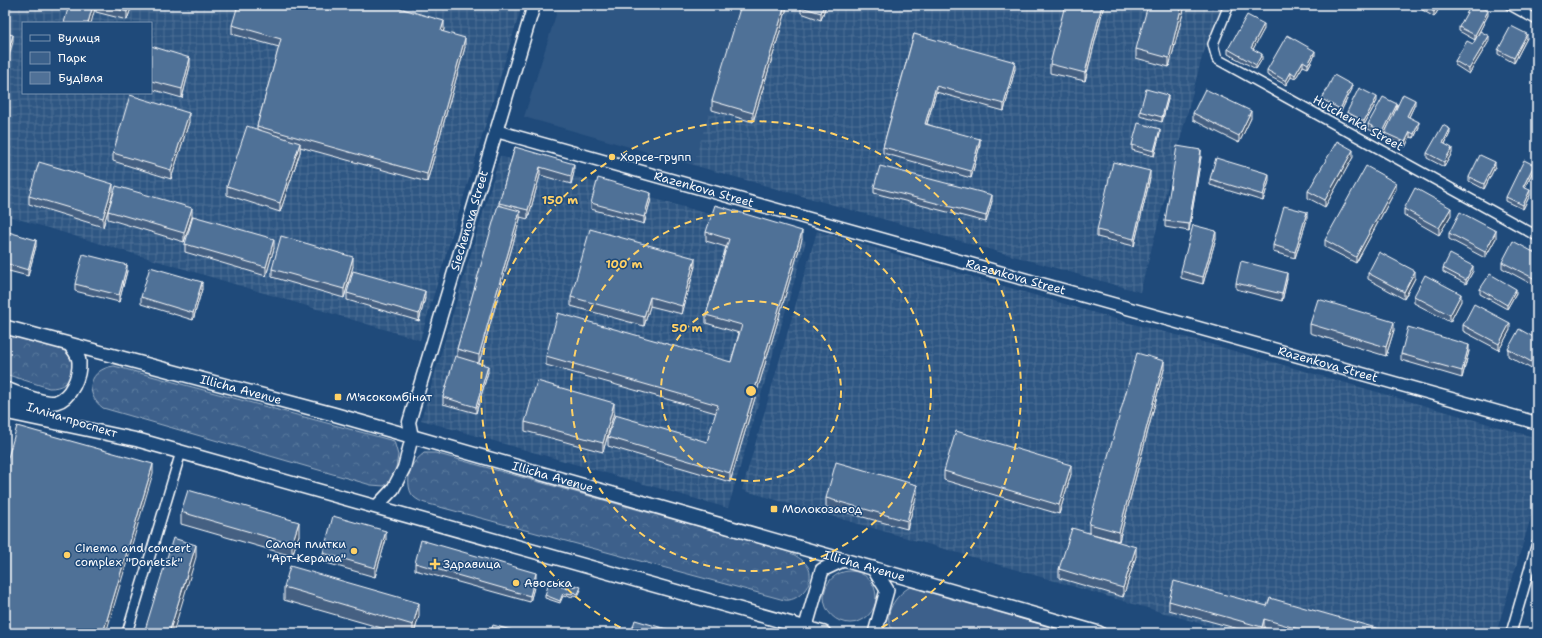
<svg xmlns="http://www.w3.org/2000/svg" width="1542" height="638" font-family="'Shantell Sans',sans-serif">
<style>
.built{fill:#2e5683}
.industrial{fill:url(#industrial-grid);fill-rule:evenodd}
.green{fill:#3c618b;stroke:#9eb0c5}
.forest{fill:url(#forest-crowns);stroke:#9eb0c5}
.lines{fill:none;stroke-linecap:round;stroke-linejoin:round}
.minor-casing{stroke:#fff;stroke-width:12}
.tertiary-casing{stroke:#fff;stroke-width:15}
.secondary-casing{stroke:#fff;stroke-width:16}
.minor{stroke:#1f4a7a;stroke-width:9}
.tertiary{stroke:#1f4a7a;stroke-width:12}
.secondary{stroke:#1f4a7a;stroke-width:13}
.wall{fill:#456182;stroke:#fff}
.shaded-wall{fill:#384f6a;stroke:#fff}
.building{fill:#507197;stroke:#fff}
.ring{fill:none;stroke:#ffd166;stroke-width:2;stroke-dasharray:7 5}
.poi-dot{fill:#ffd166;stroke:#1f4a7a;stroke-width:1.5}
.labels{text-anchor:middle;stroke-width:3;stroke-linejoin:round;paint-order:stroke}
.street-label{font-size:12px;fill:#fff;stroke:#1f4a7a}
.poi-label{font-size:12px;fill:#fff;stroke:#1f4a7a;text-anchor:start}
.centre{fill:#ffd166;stroke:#1f4a7a;stroke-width:2}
.ring-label{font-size:12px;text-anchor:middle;font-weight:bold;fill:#ffd166;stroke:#1f4a7a;stroke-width:3;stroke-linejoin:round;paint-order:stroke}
</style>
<defs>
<pattern id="industrial-grid" width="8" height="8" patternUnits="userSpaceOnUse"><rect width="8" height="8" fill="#2e5683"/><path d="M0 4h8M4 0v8" fill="none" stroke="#4d6f96"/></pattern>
<pattern id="forest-crowns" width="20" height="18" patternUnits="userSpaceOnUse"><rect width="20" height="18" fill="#3c618b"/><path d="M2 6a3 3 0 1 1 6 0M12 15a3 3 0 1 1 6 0" fill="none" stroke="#59799c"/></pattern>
</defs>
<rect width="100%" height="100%" fill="#1f4a7a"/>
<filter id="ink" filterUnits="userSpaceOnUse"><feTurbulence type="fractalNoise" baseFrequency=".025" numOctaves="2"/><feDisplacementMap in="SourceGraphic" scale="8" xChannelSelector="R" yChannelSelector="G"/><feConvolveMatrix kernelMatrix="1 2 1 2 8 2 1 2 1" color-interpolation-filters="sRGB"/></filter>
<g filter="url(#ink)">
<path class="built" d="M559,5H740L712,110L693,165L524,117Z"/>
<path class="industrial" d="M5,5H522L420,340L5,215ZM23,23H151V93H23Z
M743,5H1223L1202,57L1140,292L693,165Z
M500,156L806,241L728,508L421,420Z
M817,231L1129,323L1196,340L1537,438V497L1496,633H1233L742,490Z"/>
<path class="green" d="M824 597a26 26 0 1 1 52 0a26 26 0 1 1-52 0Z
M910,587L1071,633H895C894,631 891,628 890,625C884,610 899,593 910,587Z"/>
<path class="forest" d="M5,333L61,349C83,362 74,389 49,388L5,374Z
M114,366L394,441L398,455L396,468L391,481L384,486L371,485L103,408C83,393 89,369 114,366Z
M424,453H435L790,552C797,557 806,561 809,569C814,582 802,598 789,600C786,601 781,599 777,598L425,503C422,502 417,500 414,497C407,491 408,475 411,467C414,462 419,457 424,453Z"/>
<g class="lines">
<g class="minor-casing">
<path id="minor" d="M1229,5L1213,44L1217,59L1537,236
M1510,5L1537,20
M127,633L181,452
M1511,633L1537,543"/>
</g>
<g class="tertiary-casing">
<g id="tertiary">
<path id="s1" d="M496,131L1537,423"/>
<path id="s2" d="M376,507L393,489L404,468L412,437L409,422L534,5"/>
</g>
</g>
<g class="secondary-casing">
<g id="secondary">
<path id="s3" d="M5,327L333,414L1099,633"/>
<path d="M5,389C18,393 43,405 56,402C71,398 80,376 79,362C79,356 74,350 71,346"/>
<path d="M5,400L45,412"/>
<path d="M5,412L138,440L824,633"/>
<path d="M873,568L887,590L875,633"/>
<path d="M804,633L822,570L843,560"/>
</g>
</g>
<use href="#minor" class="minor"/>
<use href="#tertiary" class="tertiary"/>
<use href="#secondary" class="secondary"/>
</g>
<path class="wall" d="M96,5H132L127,20L96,12Z
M786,5V11L753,122L712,110V101Z
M801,5H826L821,20L801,13Z
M1104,5L1085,81L1050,73V64Z
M1184,5V9L1169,67L1136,58V49Z
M1419,5H1441L1434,17L1419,8Z
M331,10L444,29L443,32L465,47L427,182L300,147V152L280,212L227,195V186L257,129V126L279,47L232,34V25Z
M1488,15L1475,40L1459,31V27Z
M1264,29L1253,49L1262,59L1256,69L1228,54V49Z
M914,34L1015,69L1004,111L936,92L927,124L980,145L971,178L883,153V147Z
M1527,38L1514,63L1498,54V50Z
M1489,41L1469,74L1455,65V61L1473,44Z
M151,46L190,66L182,98L151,89Z
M1537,48V65L1532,62V58Z
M1315,55L1308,68L1303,66L1295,79L1291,77L1286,85L1267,75V70Z
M1352,89L1340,113L1322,104V99Z
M1168,99L1162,122L1140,116V111Z
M1377,101L1364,125L1347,116V112Z
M1415,104L1409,117L1419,127L1414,138L1410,137L1405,147L1385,137V133L1383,136L1368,129V124L1397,106Z
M1193,113L1251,118L1239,143L1193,120Z
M189,122L171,179L113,161V153Z
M1160,133L1154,156L1132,150V145Z
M1450,133L1445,144L1452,153L1444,167L1427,158V153Z
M515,147L574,172L571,184L540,175L528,219L520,217V219L479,363L488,372L476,413L443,404V397L457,357V349L499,205V203Z
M1201,157L1189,231L1165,227V221Z
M1353,157L1325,207L1308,198V191Z
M1495,167L1484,189L1469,181V177Z
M1534,169L1525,188L1530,195L1523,209L1506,201V197Z
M1150,178L1134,246L1097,237V230Z
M1210,179L1269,181L1263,201L1210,185Z
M874,187L992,201L986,222L874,193Z
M1396,189L1356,263L1325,247V240Z
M113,193L103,227L29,204V196Z
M651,199L644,224L591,209V203Z
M1404,209L1451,215L1439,235L1404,215Z
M108,211L192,217L184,242L108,219Z
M1307,219L1295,258L1273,252V245Z
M5,231L36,246L28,276L5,270Z
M706,232L802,239L730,482L608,446V437L707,442L716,413L546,365V356L731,362L739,333L706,323V315L726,247L706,241Z
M1449,233L1496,238L1485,258L1449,239Z
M1216,238L1203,284L1181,278V271Z
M185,244L274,248L266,276L185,252Z
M1537,254V287L1502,268V262Z
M353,266L344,298L272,277V269Z
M695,266L682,314L650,306L644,326L571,306V297Z
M1443,268L1473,271L1466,284L1443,272Z
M127,271L119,302L75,291V284Z
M1368,273L1415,278L1404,299L1368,279Z
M1287,279L1282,301L1236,289V283Z
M202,289L193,320L141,304V297Z
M1480,289L1516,293L1507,309L1480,294Z
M347,293L425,298L419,321L347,300Z
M1414,296L1461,301L1450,322L1414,303Z
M1310,324L1394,330L1386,356L1310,333Z
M1463,325L1510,330L1499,350L1463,331Z
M1537,339V372L1508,356V349Z
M1469,351L1462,378L1401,360V354Z
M1164,369L1119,541L1089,533V524Z
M614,412L603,452L525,431V422Z
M944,471L1071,474L1059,514L944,480Z
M917,494L907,529L826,507V498Z
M181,512L299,535L292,556L181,524Z
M386,539L375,577L323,562V553Z
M1136,556L1123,597L1059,578V569Z
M415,563L536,580L530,602L415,570Z
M557,585L568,589L581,590L578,596L573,595L572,597L567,595V597L563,596L560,603L545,598V595Z
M284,587L419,616L414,633H399L284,600Z
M1169,601L1267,606L1394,633H1282L1264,628L1262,633H1253L1169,610Z"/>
<path class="shaded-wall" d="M8,5H11L5,25V16Z
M93,5H96L91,23H88Z
M129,5H132L127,20V12Z
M785,5H786V11L753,122V113Z
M824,5H826L821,20V13Z
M1102,5H1104L1085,81V73Z
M1182,5H1184V9L1169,67V58Z
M1438,5H1441L1434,17V12Z
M1488,11V15L1475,40V35Z
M444,21V29L441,40V31Z
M1264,24V29L1251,53V48Z
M1527,34V38L1514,63V58Z
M13,35V42L5,69V63Z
M1489,36V41L1469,74V69Z
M465,38V47L427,182V174Z
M1315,51V55L1308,68V64Z
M1262,54V59L1256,69V65Z
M190,58V66L182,98V89Z
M1303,61V66L1295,79V75Z
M1015,62V69L1004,111V104Z
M1291,72V77L1286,85V81Z
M1352,85V89L1340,113V109Z
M936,86V92L925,130V124Z
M1168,95V99L1162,122V117Z
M1377,97V101L1364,125V121Z
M1415,100V104L1407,121V116Z
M1397,104V109L1383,136V132Z
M1251,111V118L1239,143V136Z
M189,113V122L171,179V170Z
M1419,122V127L1414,138V134Z
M1160,129V133L1154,156V151Z
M1450,129V133L1443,148V143Z
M1410,132V137L1405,147V142Z
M980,139V145L971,178V171Z
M300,143V152L280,212V203Z
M1452,148V153L1444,167V162Z
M1201,150V157L1189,231V224Z
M1353,150V157L1325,207V200Z
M1495,162V167L1484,189V184Z
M574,164V172L571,184V176Z
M1534,165V169L1523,191V187Z
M540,167V175L528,219V210Z
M1150,171V178L1134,246V239Z
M1269,174V181L1263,201V195Z
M1396,183V189L1356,263V257Z
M113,184V193L103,227V218Z
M1530,190V195L1523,209V205Z
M651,193V199L644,224V217Z
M992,195V201L986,222V216Z
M192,208V217L184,242V233Z
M1451,208V215L1439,235V228Z
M520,211V219L479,363V355Z
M1307,212V219L1295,258V252Z
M802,231V239L730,482V473Z
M1216,231V238L1203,284V277Z
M1496,231V238L1485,258V252Z
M274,239V248L266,276V267Z
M36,240V246L28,276V270Z
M353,257V266L344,298V289Z
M695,258V266L682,314V306Z
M127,265V271L119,302V295Z
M1473,266V271L1466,284V280Z
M1415,271V278L1404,299V292Z
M1287,273V279L1282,301V294Z
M202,282V289L193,320V313Z
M1516,289V293L1507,309V305Z
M425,291V298L419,321V314Z
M1461,294V301L1450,322V315Z
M650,297V306L644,326V317Z
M1394,322V330L1386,356V347Z
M1510,323V330L1499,350V344Z
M1469,345V351L1462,378V371Z
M1164,361V369L1119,541V532Z
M488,366V372L476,413V407Z
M614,403V412L603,452V443Z
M153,464V473L106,633H103Z
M1071,465V474L1059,514V505Z
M917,485V494L907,529V521Z
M299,522V535L292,556V544Z
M386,531V539L375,577V568Z
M196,545V557L173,633H169Z
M1136,547V556L1123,597V588Z
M536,573V580L530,602V596Z
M419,603V616L414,633H413V625Z
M1264,619V628L1262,633V627Z"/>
<path class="building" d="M5,5H8L5,16Z
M69,5H93L88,23H64Z
M104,5H129L127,12Z
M238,5H312L331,10L332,5H389L444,21L441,31L465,38L427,174L257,126L281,39L232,25Z
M741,5H785L753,113L712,101Z
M801,5H824L821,13L801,7Z
M1065,5H1102L1085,73L1050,64Z
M1148,5H1182L1169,58L1136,49Z
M1421,5H1438L1434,12Z
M1471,5H1477L1488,11L1475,35L1459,27Z
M1247,15L1264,24L1251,48L1262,54L1256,65L1228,49Z
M1511,26L1527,34L1514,58L1498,50Z
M1480,31L1489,36L1469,69L1455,61L1467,41L1473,44Z
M5,33L13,35L5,63Z
M914,34L1015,62L1004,104L936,86L925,124L980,139L971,171L883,147Z
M1287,35L1315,51L1308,64L1303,61L1295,75L1291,72L1286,81L1267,70Z
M151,46L190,58L182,89L151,81Z
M1537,48V60L1532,58Z
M1334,75L1352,85L1340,109L1322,99Z
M1359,88L1377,97L1364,121L1347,112Z
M1146,89L1168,95L1162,117L1140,111Z
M1205,89L1251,111L1239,136L1193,113Z
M1403,94L1415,100L1407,116L1419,122L1414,134L1410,132L1405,142L1385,133Z
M130,95L189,113L171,170L113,153Z
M1383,97L1397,104L1383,132L1368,124Z
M1138,123L1160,129L1154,151L1132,145Z
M1443,125L1450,129L1443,143L1452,148L1444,162L1427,153Z
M247,126L300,143L280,203L227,186Z
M1337,141L1353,150L1325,200L1308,191Z
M1177,146L1201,150L1189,224L1165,221Z
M515,147L574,164L571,176L540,167L528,210L499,203Z
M1480,155L1495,162L1484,184L1469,177Z
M1216,158L1269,174L1263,195L1210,179Z
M1524,160L1534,165L1523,187L1530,190L1523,205L1506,197Z
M39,162L113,184L103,218L29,196Z
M1113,162L1150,171L1134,239L1097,230Z
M880,166L992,195L986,216L874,187Z
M1366,166L1396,183L1356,257L1325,240Z
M598,178L651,193L644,217L591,203Z
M116,186L192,208L184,233L108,211Z
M1415,188L1451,208L1439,228L1404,209Z
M498,205L520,211L479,355L457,349Z
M715,205L802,231L730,473L608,437L615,415L707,442L718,405L546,356L558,313L731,362L742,325L706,315L729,239L706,232Z
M1284,206L1307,212L1295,252L1273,245Z
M1460,212L1496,231L1485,252L1449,233Z
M193,216L274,239L266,267L185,244Z
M1193,225L1216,231L1203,277L1181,271Z
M590,229L695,258L682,306L650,297L644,317L571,297Z
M5,231L36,240L28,270L5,263Z
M281,236L353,257L344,289L272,269Z
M1513,241L1537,254V280L1502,262Z
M1379,252L1415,271L1404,292L1368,273Z
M83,254L127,265L119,295L75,284Z
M1450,254L1473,266L1466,280L1443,268Z
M1241,261L1287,273L1282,294L1236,283Z
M150,267L202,282L193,313L141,297Z
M353,271L425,291L419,314L347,293Z
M1490,274L1516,289L1507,305L1480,289Z
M1425,275L1461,294L1450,315L1414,296Z
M1318,299L1394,322L1386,347L1310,324Z
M1474,304L1510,323L1499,344L1463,325Z
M1408,327L1469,345L1462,371L1401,354Z
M1519,329L1537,339V365L1508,349Z
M1137,353L1164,361L1119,532L1089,524Z
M455,356L488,366L476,407L443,397Z
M537,381L614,403L603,443L525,422Z
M17,426L153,464L103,633H5V468Z
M956,431L1071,465L1059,505L944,471Z
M836,462L917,485L907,521L826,498Z
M188,490L299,522L292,544L181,512Z
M333,516L386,531L375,568L323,553Z
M1072,528L1136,547L1123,588L1059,569Z
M173,538L196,545L169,633H144Z
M421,540L536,573L530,596L415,563Z
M290,566L419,603L413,625L284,587Z
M550,580L558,582L557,585L568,589L569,586L575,588V585L581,587L578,594L573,592L572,594L567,593V595L563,593L560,601L545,595Z
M1174,581L1267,606L1270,598L1394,633H1312L1264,619L1262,627L1169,601Z
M635,620L680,633H631Z
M493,625L521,633H490Z"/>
</g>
<g class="ring">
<circle cx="751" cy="391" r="90"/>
<circle cx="751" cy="391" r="180"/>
<path d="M631 633A270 270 0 1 1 871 633"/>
</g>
<g class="poi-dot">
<circle cx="612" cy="157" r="4"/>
<rect x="334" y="393" width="8" height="8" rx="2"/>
<rect x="770" y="505" width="8" height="8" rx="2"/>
<circle cx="354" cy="551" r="4"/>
<circle cx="67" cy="555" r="4"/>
<path d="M433 558h4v4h4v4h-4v4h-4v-4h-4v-4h4z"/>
<circle cx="516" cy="583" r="4"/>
</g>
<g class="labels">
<g class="street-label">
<text transform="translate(1358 123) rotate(29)" y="4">Hutchenka Street</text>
<text dy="4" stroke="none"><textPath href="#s1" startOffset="216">Razenkova Street</textPath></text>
<text dy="4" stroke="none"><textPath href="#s2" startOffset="306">Siechenova Street</textPath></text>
<text dy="4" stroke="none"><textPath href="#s1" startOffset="540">Razenkova Street</textPath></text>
<text dy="4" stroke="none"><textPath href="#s1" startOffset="864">Razenkova Street</textPath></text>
<text dy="4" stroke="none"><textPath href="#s3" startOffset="244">Illicha Avenue</textPath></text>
<text transform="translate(72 420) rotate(17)" y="4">Ілліча проспект</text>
<text dy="4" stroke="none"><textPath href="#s3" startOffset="568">Illicha Avenue</textPath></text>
<text dy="4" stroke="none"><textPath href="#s3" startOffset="892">Illicha Avenue</textPath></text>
</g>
<g class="poi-label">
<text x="620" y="161">Хорсе-групп</text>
<text x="346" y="401">М'ясокомбінат</text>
<text x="782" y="513">Молокозавод</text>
<text x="346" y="548" text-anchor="end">Салон плитки<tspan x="346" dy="14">"Арт-Керама"</tspan></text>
<text x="75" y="552">Cinema and concert<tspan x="75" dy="14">complex "Donetsk"</tspan></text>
<text x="443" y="568">Здравица</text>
<text x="524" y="587">Авоська</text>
</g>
</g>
<circle cx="751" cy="391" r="6" class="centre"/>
<g class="ring-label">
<text x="560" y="204">150 m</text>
<text x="624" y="268">100 m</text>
<text x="687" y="332">50 m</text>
</g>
<rect width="1542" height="638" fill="none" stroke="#1f4a7a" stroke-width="20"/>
<rect x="10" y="10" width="1522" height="618" fill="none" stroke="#fff" stroke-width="1.5" filter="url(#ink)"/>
<rect x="22" y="22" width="130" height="72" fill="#1f4a7a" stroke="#7992af"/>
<rect x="30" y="35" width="20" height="6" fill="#1f4a7a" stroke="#7992af"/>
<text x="58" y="42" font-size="12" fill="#ffffff">Вулиця</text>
<rect x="30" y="52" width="20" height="12" fill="#3c618b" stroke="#7992af"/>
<text x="58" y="62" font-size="12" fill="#ffffff">Парк</text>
<rect x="30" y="72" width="20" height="12" fill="#507197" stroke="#7992af"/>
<text x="58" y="82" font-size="12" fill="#ffffff">Будівля</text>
</svg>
